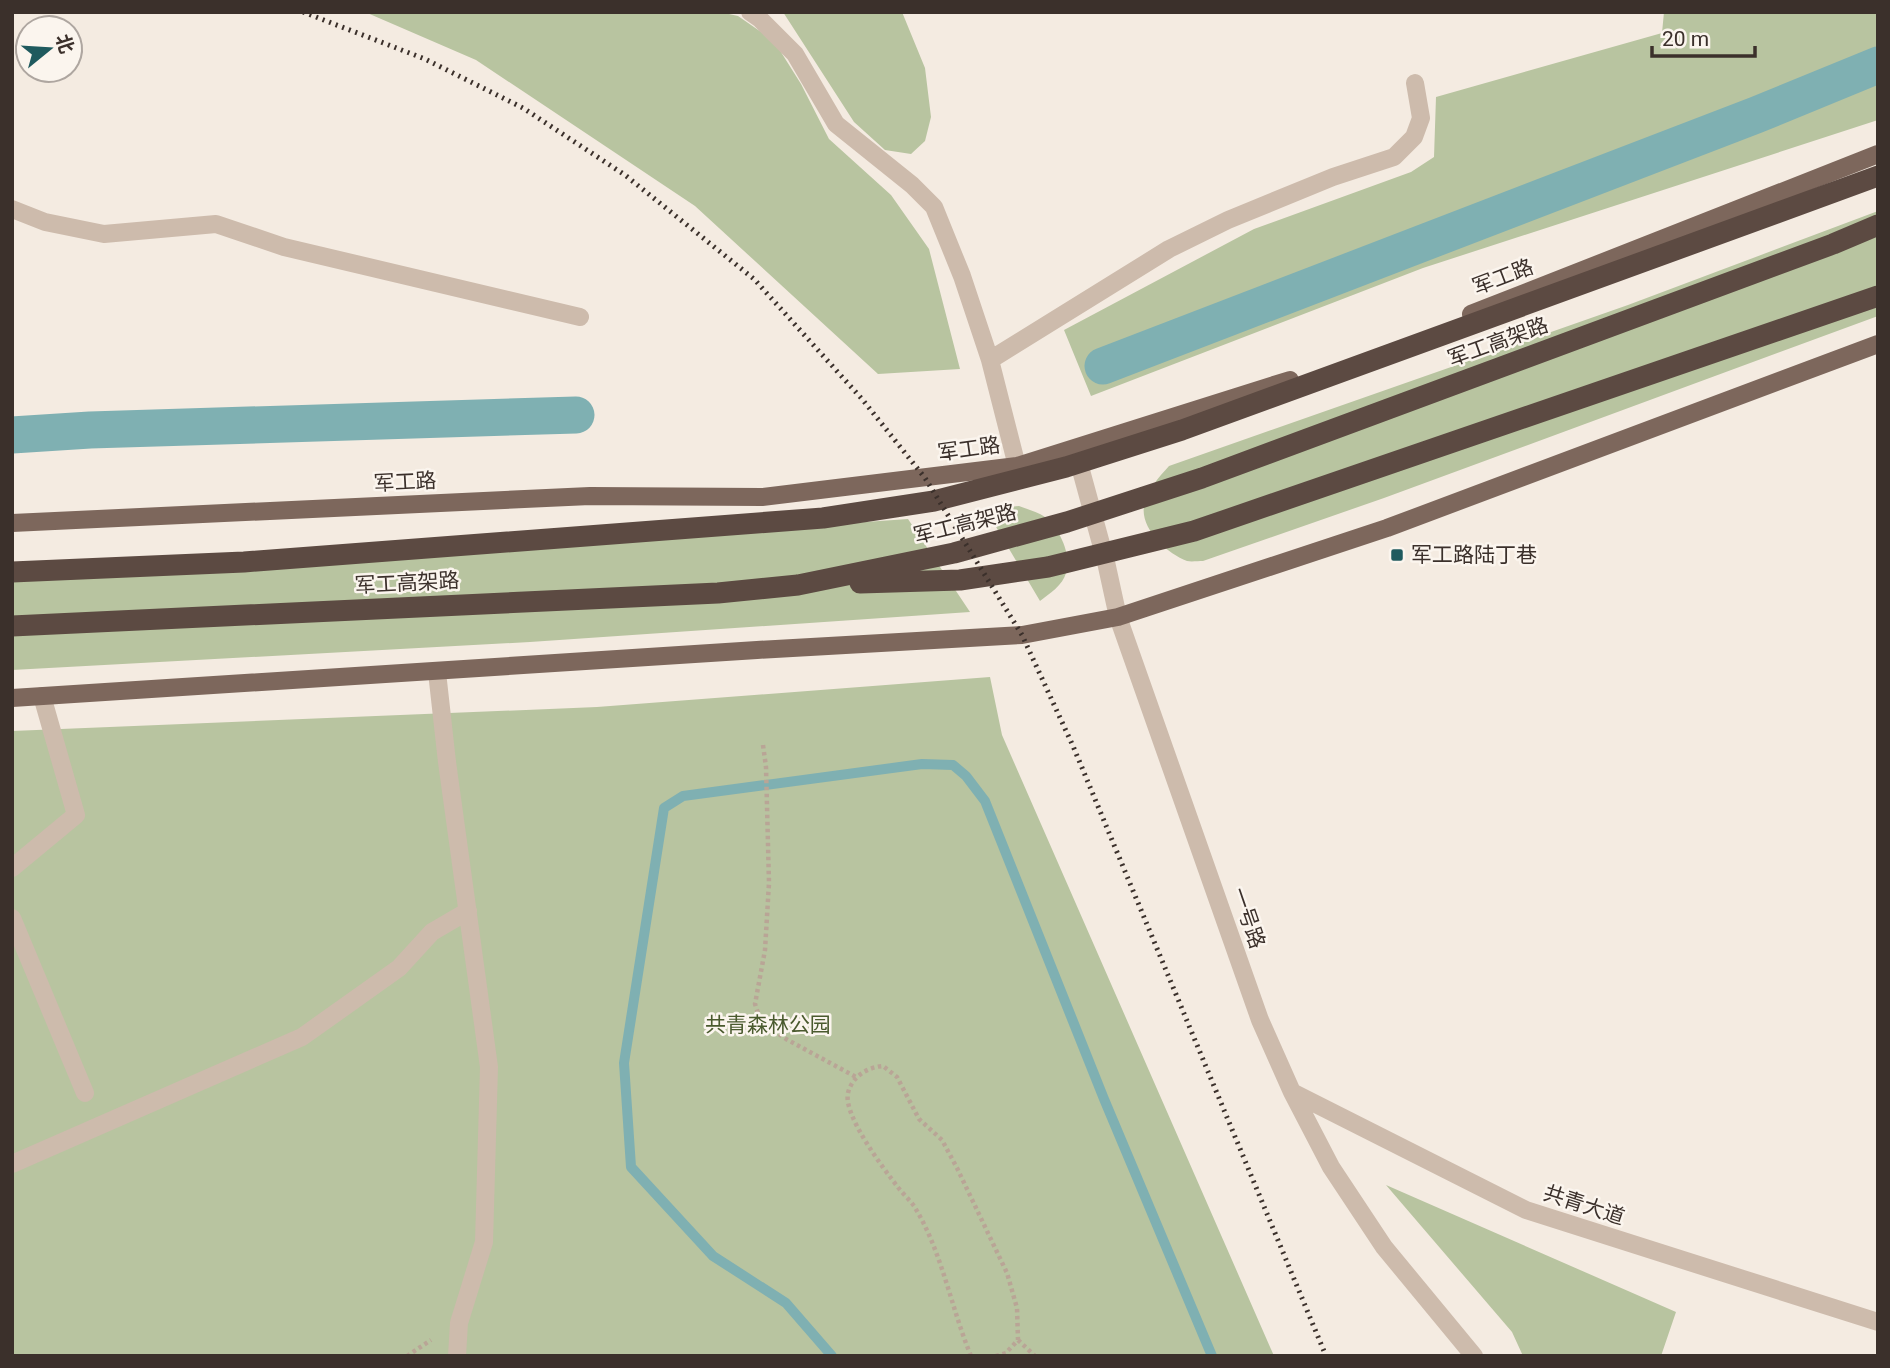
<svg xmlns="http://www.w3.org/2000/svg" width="1890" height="1368" font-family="Roboto,'Noto Sans SC',sans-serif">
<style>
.green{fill:#b8c4a0}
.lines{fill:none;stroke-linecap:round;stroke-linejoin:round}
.stream{stroke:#7fb0b2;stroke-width:10}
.canal{stroke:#7fb0b2;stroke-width:37}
.path{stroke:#b9a596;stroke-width:4.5;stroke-dasharray:3.5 3.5;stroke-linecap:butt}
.minor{stroke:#cdbbac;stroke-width:18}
.major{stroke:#7d675c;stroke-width:18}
.highway{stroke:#5c4a42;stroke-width:21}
.rail{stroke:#3b302b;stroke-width:5;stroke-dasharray:2 5;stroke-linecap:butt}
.poi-dot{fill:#1f5a5e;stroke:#fbf5ee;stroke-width:2.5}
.labels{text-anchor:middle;stroke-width:5;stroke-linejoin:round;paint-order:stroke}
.street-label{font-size:21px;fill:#3b302b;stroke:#fbf5ee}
.poi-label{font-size:21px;fill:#3b302b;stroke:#fbf5ee;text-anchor:start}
.park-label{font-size:21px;fill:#4a5a2e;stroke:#fbf5ee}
</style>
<rect width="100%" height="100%" fill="#f4ebe1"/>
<path class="green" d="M365,12H720L738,16L774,41L801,84L829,139L891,195L929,249L960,369L878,374L695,206L476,60Z
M783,12H902L925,68L931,117L925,141L911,154L885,150L854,122Z
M1664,12H1878V120L1423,268L1091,396L1064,330L1254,229L1411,172L1434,157L1436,97L1662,33Z
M1878,211V316L1384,498L1203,561C1198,561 1191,562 1187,561C1166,553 1137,526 1145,502C1149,488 1159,477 1169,466L1628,305Z
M1019,506C1027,509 1038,512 1045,517C1059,528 1072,554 1066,573C1063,585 1049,594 1040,601L986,510Z
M908,519L970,612L530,642L12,670V574L477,549Z
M990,677L1002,735L1274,1356H12V731L597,707Z
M1386,1185L1676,1312L1661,1356H1523L1512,1332Z"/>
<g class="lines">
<path class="stream" d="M832,1356L786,1303L713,1256L631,1167L624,1063L664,808L683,796L922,764L953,765L966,776L985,801L1104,1099L1212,1356"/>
<path class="canal" d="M1103,366L1756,115L1878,65
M12,435L90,430L576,415"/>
<path class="path" d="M763,745L766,767L769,883L765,950L755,1004L761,1022L786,1039L856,1077
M1018,1340L1035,1356
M407,1356L431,1340
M971,1356C951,1308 942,1251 914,1206C909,1199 902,1193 897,1186C883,1168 843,1115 848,1093C852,1076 868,1067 883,1066L897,1077L919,1119L942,1140L957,1168L1007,1273L1017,1308L1018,1340L1006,1353L996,1356"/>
<path class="minor" d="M750,12L760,19L795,54L836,124L912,185L934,207L962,276L990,360L1017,466
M12,209L45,222L104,234L216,224L284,247L580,317
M990,360L1169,249L1228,220L1333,177L1394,157L1414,137L1421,118L1415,83
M1076,452L1106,562L1118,617L1260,1020L1292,1092L1331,1167L1384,1247L1474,1356
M437,672L447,762L489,1067L484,1242L459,1323L457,1356
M12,868L76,815L42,696
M12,918L85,1093
M1292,1092L1526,1210L1878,1322
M12,1164L302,1037L399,968L432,932L468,911"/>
<path class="major" d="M1471,314L1878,154
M12,523L590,496L762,497L1017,466L1290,380
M12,698L757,650L1022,635L1118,617L1387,528L1878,344"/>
<path class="highway" d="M12,572L244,562L823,518L934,501L1066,467L1182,430L1878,176
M860,583L960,580L1048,567L1194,531L1878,296
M12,626L718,593L798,585L954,553L1067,522L1202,478L1833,244L1878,225"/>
<path class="rail" d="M303,12L425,59L523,108L625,175L754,279L862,399L925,478L1022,635L1073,746L1326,1356"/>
</g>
<rect class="poi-dot" x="1390" y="548" width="14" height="14" rx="3.5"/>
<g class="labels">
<g class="street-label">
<text transform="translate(1503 277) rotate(-21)" y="7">军工路</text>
<text transform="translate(1498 342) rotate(-20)" y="7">军工高架路</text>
<text transform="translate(969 449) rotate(-8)" y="7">军工路</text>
<text transform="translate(405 482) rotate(-3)" y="7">军工路</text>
<text transform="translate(965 524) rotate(-14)" y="7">军工高架路</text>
<text transform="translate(407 583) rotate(-3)" y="7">军工高架路</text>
<text transform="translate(1248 918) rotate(71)" y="7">一号路</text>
<text transform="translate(1584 1205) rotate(18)" y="7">共青大道</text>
</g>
<g class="poi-label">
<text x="1411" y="562">军工路陆丁巷</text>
</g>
<g class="park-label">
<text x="768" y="1032">共青森林公园</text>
</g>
</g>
<rect width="1890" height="1368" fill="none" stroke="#3b302b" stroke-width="28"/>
<g transform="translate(49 49) rotate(72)"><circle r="33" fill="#fbf5ee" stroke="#aea6a0" stroke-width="2"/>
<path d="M0-5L12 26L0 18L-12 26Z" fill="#1f5a5e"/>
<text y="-10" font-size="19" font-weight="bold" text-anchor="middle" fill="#3b302b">北</text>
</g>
<path d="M1652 46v10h103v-10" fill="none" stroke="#3b302b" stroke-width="3.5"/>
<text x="1662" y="46" font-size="21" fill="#3b302b" stroke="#fbf5ee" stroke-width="5" paint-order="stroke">20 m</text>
</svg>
